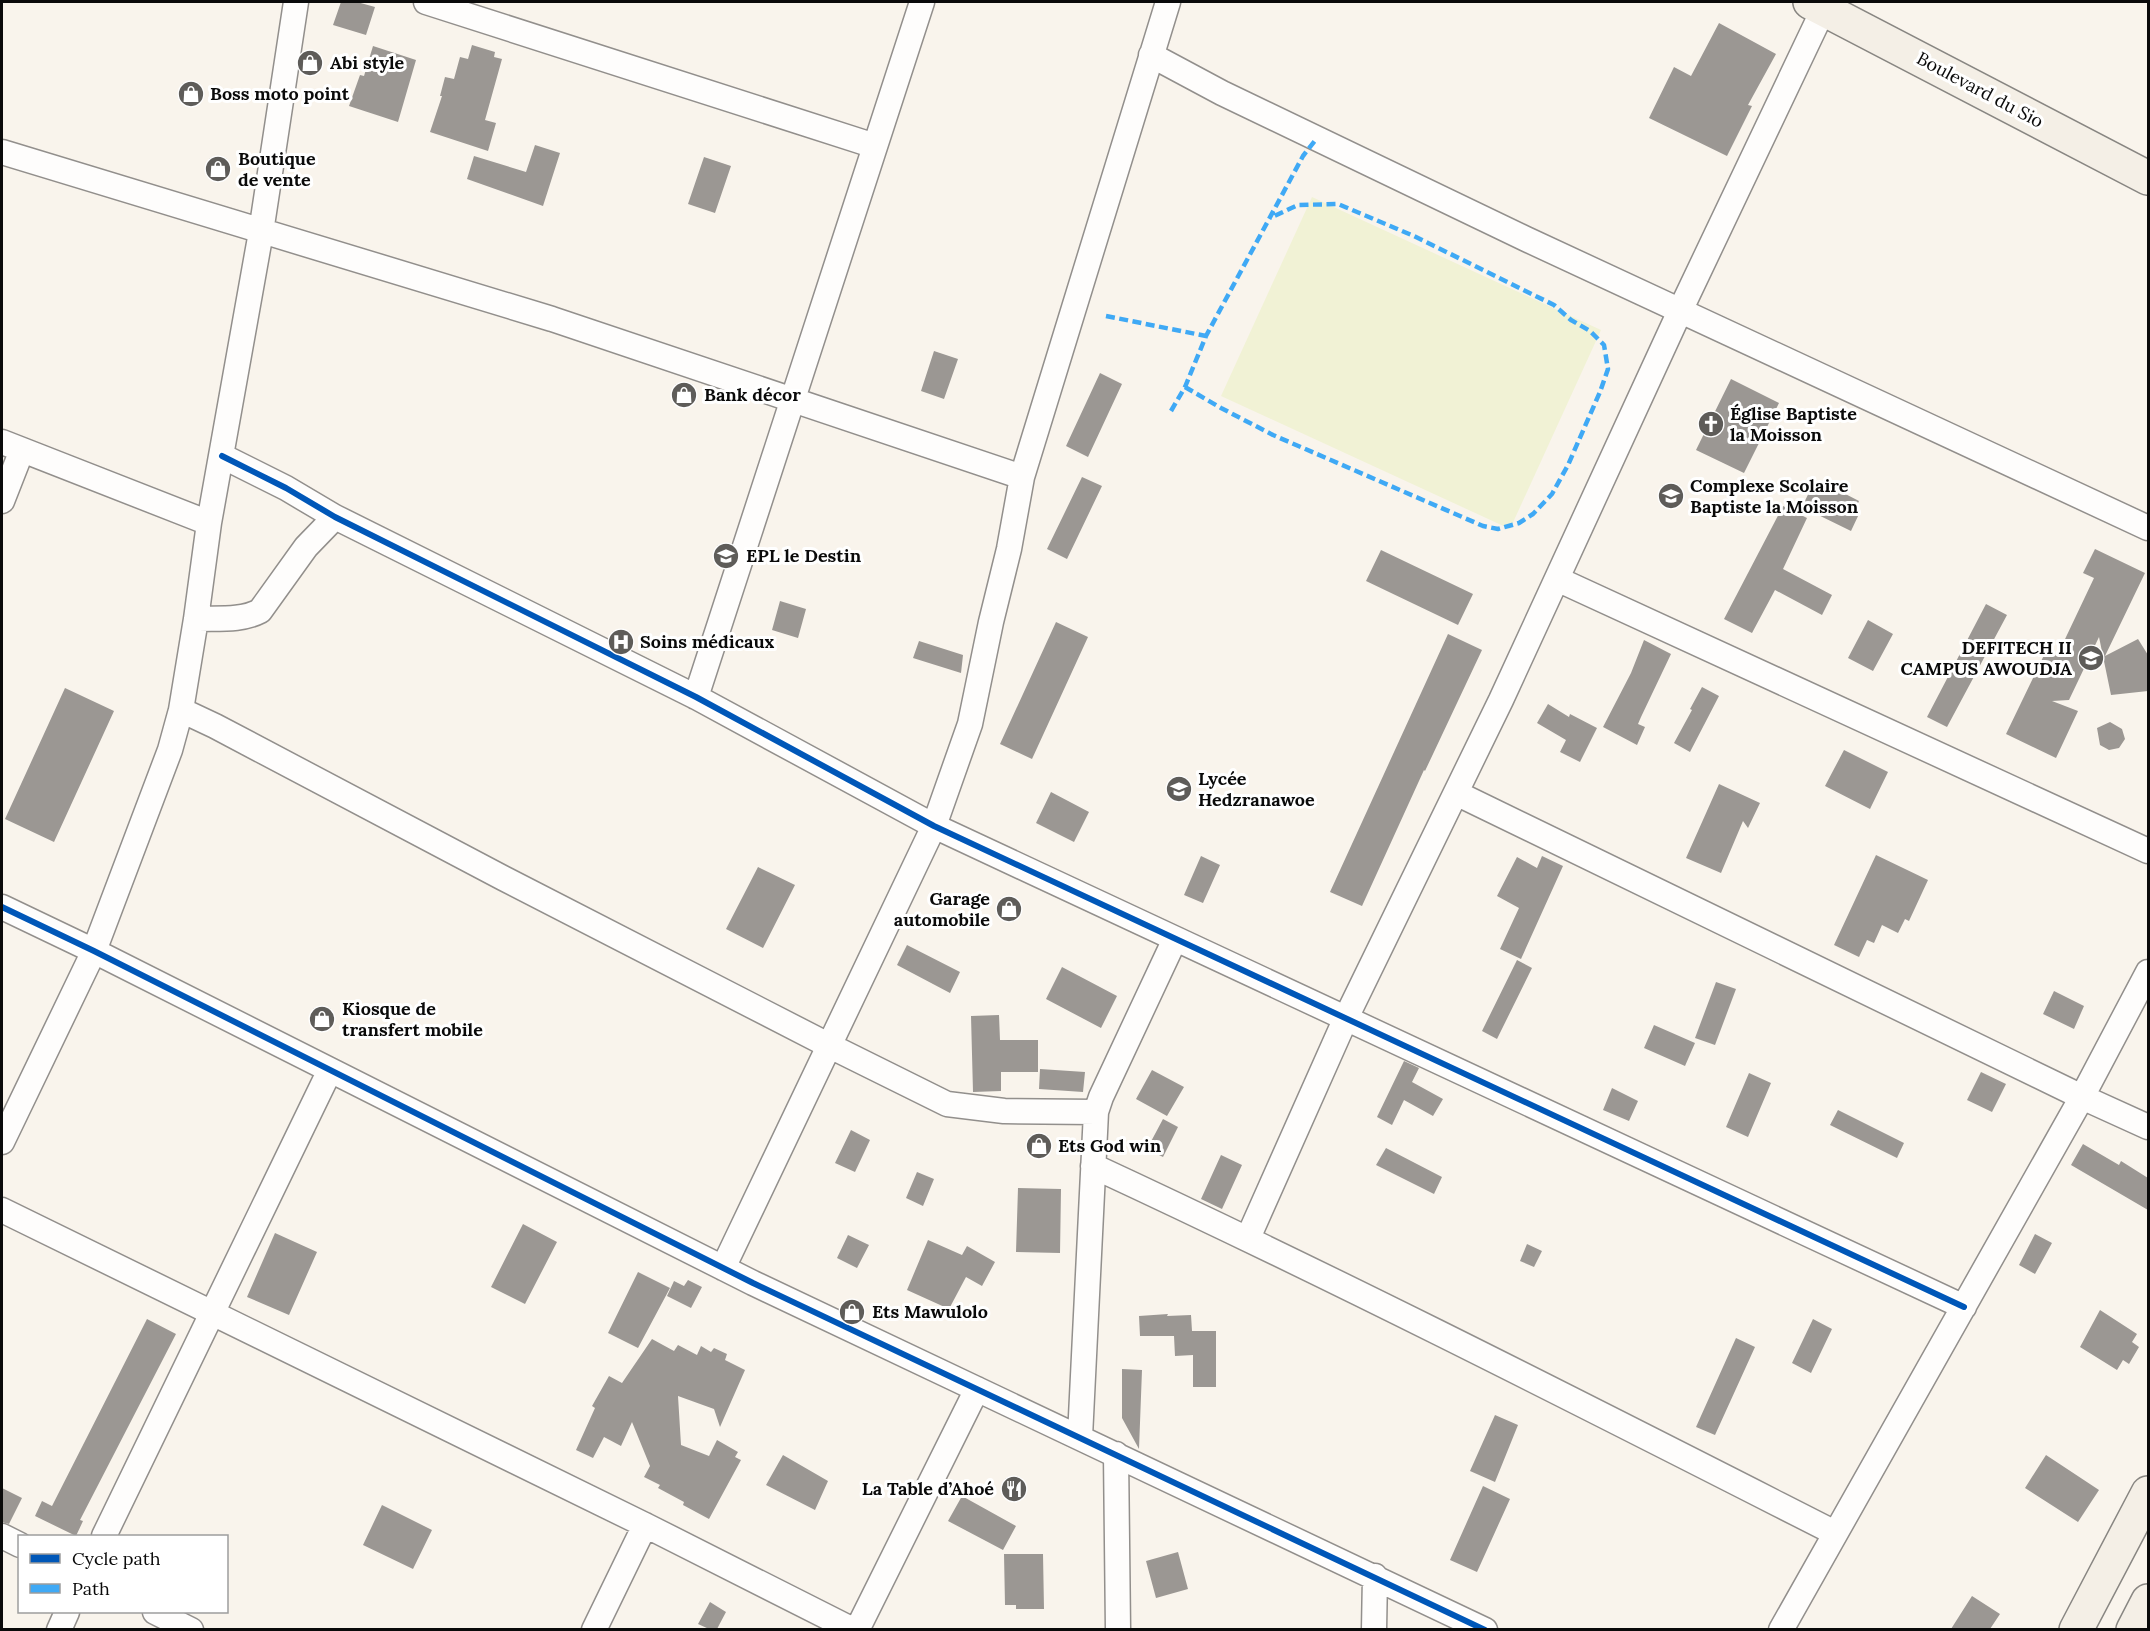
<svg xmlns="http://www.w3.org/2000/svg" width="2150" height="1631" font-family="Lora,serif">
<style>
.pitch{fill:#f1f2d5}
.building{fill:#9b9793}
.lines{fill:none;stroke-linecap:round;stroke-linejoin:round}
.street-casing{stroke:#928f8c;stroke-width:27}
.secondary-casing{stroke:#888682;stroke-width:36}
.street{stroke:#fefdfc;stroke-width:24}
.secondary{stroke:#f4efe6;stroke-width:33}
.quiet{stroke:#3fa9f5;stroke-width:4.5;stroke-dasharray:9 4.5;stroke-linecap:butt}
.cycleway-casing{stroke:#fff;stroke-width:10}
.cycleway{stroke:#0057b8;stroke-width:6}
.labels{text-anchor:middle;stroke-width:6;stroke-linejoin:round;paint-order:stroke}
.poi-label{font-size:18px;font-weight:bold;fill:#0a0a0a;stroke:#fff;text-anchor:start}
.street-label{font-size:18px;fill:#0a0a0a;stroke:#fff}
</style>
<rect width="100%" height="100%" fill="#f9f4ec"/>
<path class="pitch" d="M1312,197L1601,330L1510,529L1221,396Z"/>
<path class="building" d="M341,2H357L375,7L366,35L333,25Z
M1719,23L1776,54L1748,105L1752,106L1727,156L1649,118L1674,67L1691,76Z
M472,45L495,52L494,57L502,59L485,120L496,123L488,151L430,132L442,96H440L445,77L454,79L460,57L468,59Z
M373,46L416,60L398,122L349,106L360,75L364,76Z
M535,145L560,153L543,206L467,179L474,156L526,172Z
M704,157L731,166L715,213L688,204Z
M934,351L958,359L944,399L921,391Z
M1100,373L1122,384L1088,457L1066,446Z
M1731,379L1779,403L1744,473L1696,450Z
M1082,477L1102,486L1067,559L1047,549Z
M1814,482L1824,487L1826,484L1859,501L1854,512L1859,514L1851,531L1802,507Z
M1783,506L1807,518L1783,569L1832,595L1822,615L1775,590L1752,633L1724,619Z
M2095,549L2145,573L2105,656L2138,639L2148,655V691L2111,695L2099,637L2069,700L2052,701L2078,711L2056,758L2006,734L2046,651L2057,656L2094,578L2083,573Z
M1381,550L1473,594L1458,625L1366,581Z
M780,601L806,609L798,638L772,630Z
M1986,604L2007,615L1947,727L1927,717Z
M1868,620L1893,634L1873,671L1848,658Z
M1056,622L1088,637L1032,759L1000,744Z
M1448,634L1482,650L1425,771L1424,770L1362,906L1330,892Z
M1644,640L1671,654L1641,717L1638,724L1645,727L1637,745L1603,727L1631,673Z
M919,641L963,655L961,673L913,658Z
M1702,687L1719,696L1690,752L1674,743L1692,710L1690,709Z
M65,688L114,711L54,842L5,819Z
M1548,704L1569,717L1570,714L1597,728L1580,762L1560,752L1566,740L1537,723Z
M2110,722L2122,729L2125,739L2119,748L2109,750L2100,745L2097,728Z
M1844,750L1888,772L1870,809L1825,786Z
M1719,784L1760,803L1748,828L1743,821L1721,873L1686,858Z
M1051,792L1089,812L1074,842L1036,823Z
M1876,855L1928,880L1909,921L1905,919L1898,933L1882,925L1874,943L1867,940L1859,957L1834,945Z
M1201,856L1220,865L1203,903L1184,895Z
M1542,856L1563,866L1521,959L1500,949L1519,908L1497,896L1517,857L1537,868Z
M758,867L795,885L763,948L726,929Z
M907,945L960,972L950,993L897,965Z
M1517,960L1532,968L1497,1039L1482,1031Z
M1062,967L1117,996L1101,1028L1046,999Z
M1716,982L1736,989L1715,1045L1695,1038Z
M2054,991L2084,1006L2074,1029L2043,1014Z
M999,1015L1000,1040H1038V1072H1001V1091L973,1092L971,1016Z
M1654,1025L1695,1043L1685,1066L1644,1048Z
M1404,1061L1419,1068L1412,1082L1443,1099L1433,1116L1404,1100L1392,1125L1377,1117Z
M1040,1069L1085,1072L1083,1092L1039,1089Z
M1152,1070L1184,1087L1167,1116L1136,1099Z
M1981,1072L2006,1084L1992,1112L1967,1100Z
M1749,1073L1771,1083L1748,1137L1726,1127Z
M1612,1088L1638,1101L1629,1121L1603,1110Z
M1838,1110L1904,1143L1897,1158L1830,1125Z
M1163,1119L1178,1127L1163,1157L1147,1149Z
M851,1130L870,1140L855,1172L835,1163Z
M2083,1144L2119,1165L2121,1161L2148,1178V1210L2071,1165Z
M1386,1148L1442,1177L1434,1194L1376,1165Z
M1221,1155L1242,1165L1222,1209L1201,1199Z
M917,1172L934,1179L923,1206L906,1198Z
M1018,1188L1061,1189L1060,1253L1016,1252Z
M523,1224L557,1242L525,1304L491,1287Z
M275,1233L317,1252L289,1315L247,1297Z
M2035,1234L2052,1243L2035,1274L2019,1265Z
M848,1235L869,1245L857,1268L837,1258Z
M928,1240L962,1255L967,1246L995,1262L982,1286L966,1277L949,1309L907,1290Z
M1527,1244L1542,1251L1534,1267L1520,1261Z
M638,1272L670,1288L638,1348L608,1333Z
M688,1280L702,1287L691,1308L667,1296L674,1281L684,1286Z
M2100,1310L2137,1334L2132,1342L2139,1347L2129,1364L2123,1360L2117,1370L2080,1347Z
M1168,1314L1167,1316L1191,1315L1192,1331H1216V1387H1193V1355L1175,1356L1174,1336H1140L1139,1316Z
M147,1319L176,1334L80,1520L83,1521L76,1536L35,1516L42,1501L52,1506Z
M1813,1319L1832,1329L1811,1373L1792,1363Z
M1736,1338L1755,1347L1715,1435L1696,1427Z
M652,1339L674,1351L678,1345L697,1355L701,1346L711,1352L714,1348L727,1354L725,1360L745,1370L720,1427L714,1409L678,1396L681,1445L709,1456L717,1440L738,1452L735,1457L741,1460L709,1519L683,1505L684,1502L658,1488L660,1485L644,1477L650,1466L632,1422L621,1446L604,1437L593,1458L576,1450L595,1408L592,1406L609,1376L622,1383Z
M1122,1369L1142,1370L1139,1449L1122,1418Z
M1495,1415L1518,1425L1495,1482L1470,1471Z
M783,1455L828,1481L815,1510L766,1485Z
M2046,1455L2099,1490L2078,1522L2025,1488Z
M1483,1486L1510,1499L1477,1572L1450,1560Z
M2,1488L22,1498L9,1524L2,1522Z
M962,1496L1016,1526L1003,1550L948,1521Z
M382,1505L432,1530L413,1569L363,1545Z
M1178,1552L1188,1589L1156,1598L1146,1561Z
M1004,1554H1043L1044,1609H1016V1605H1005Z
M1972,1596L2000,1614L1990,1629H1951Z
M710,1602L726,1612L717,1629H709L698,1624Z"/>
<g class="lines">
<g class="street-casing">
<path id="street" d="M426,2L875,146
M1151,55L1222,93L1526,239L2148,528
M2,152L552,319L1022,477
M2,442L209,523
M222,456L286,488L335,517L696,697L934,826L1964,1307
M2,501L22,450
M1557,579L2148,851
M196,619C217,618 241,621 260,611L306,547L335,517
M696,697L922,2
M181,710L215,726L503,878L830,1046L947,1104L1004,1111L1096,1112
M1456,793L2082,1097L2148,1127
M2,907L94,951L753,1283L1485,1630
M2,1142L94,951L170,750L181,710L196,619L209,523L261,232L296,2
M1093,1166C1343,1282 1589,1408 1835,1533
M2,1210L645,1525L853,1630
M1248,1238L1345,1020L1501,700L1680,311L1824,8
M723,1268L934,826L970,724L991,622L1009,549L1022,477L1168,2
M1080,1437L1096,1112L1101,1097L1175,939
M1116,1454L1118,1630
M2,1536L20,1545
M104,1536L330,1070
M155,1612L191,1630
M59,1630L67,1612
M594,1630L645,1525
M857,1630L977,1389
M1374,1630L1375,1576
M1781,1630L2082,1097L2148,972"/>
</g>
<g class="secondary-casing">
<path id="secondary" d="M1810,2L2148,178
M2076,1630L2148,1493
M2133,1630L2148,1601"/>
</g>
<use href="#street" class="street"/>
<use href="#secondary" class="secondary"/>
<path class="quiet" d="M1106,316L1206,336
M1185,387L1221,408L1273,435L1483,526L1498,529L1519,523L1533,514L1552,494L1568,465L1600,392L1608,369L1604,345L1590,331L1571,320L1554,305L1414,236L1338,204L1298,205L1270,218
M1171,411L1185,387L1206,336L1303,156L1317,138"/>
<g class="cycleway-casing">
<path id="cycleway" d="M222,456L286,488L335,517L696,697L934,826L1964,1307
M2,907L94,951L753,1283L1485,1630"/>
</g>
<use href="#cycleway" class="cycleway"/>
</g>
<defs>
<g id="shop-disc" transform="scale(1.35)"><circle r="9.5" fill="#5e5c59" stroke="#fff"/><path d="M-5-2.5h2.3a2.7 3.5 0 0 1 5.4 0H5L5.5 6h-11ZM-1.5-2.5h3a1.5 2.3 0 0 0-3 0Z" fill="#fff"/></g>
<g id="church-disc" transform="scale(1.35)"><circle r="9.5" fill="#5e5c59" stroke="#fff"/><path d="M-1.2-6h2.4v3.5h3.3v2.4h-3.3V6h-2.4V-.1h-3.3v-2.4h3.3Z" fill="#fff"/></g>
<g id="school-disc" transform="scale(1.35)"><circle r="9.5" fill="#5e5c59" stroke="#fff"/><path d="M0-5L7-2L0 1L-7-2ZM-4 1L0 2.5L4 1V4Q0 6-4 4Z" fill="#fff"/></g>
<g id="hospital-disc" transform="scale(1.35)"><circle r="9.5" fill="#5e5c59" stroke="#fff"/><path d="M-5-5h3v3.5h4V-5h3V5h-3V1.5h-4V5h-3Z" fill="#fff"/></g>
<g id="university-disc" transform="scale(1.35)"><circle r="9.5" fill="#5e5c59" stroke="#fff"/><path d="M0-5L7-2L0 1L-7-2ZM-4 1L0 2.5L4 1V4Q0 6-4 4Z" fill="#fff"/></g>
<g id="restaurant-disc" transform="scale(1.35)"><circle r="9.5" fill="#5e5c59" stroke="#fff"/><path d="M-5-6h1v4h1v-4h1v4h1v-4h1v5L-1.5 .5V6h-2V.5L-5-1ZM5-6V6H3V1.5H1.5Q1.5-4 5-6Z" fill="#fff"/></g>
</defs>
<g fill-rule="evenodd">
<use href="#shop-disc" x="310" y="63"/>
<use href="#shop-disc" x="191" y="94"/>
<use href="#shop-disc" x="218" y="169"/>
<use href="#shop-disc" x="684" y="395"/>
<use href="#church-disc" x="1711" y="424"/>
<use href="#school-disc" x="1671" y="496"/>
<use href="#school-disc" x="726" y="556"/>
<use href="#hospital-disc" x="621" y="642"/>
<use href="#university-disc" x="2091" y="658"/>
<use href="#school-disc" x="1179" y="789"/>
<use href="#shop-disc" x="1009" y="909"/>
<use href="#shop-disc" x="322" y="1019"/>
<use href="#shop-disc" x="1039" y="1146"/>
<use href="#shop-disc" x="852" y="1312"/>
<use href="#restaurant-disc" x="1014" y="1489"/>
</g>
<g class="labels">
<g class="poi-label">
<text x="330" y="69">Abi style</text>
<text x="210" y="100">Boss moto point</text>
<text x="238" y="165">Boutique<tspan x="238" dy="21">de vente</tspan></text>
<text x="704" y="401">Bank décor</text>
<text x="1730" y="420">Église Baptiste<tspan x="1730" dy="21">la Moisson</tspan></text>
<text x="1690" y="492">Complexe Scolaire<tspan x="1690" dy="21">Baptiste la Moisson</tspan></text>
<text x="746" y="562">EPL le Destin</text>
<text x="640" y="648">Soins médicaux</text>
<text x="2072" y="654" text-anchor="end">DEFITECH II<tspan x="2072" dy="21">CAMPUS AWOUDJA</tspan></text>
<text x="1198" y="785">Lycée<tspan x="1198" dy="21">Hedzranawoe</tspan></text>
<text x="990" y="905" text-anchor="end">Garage<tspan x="990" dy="21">automobile</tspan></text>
<text x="342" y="1015">Kiosque de<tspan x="342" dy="21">transfert mobile</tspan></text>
<text x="1058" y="1152">Ets God win</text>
<text x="872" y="1318">Ets Mawulolo</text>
<text x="994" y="1495" text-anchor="end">La Table d’Ahoé</text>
</g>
<g class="street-label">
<text transform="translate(1980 90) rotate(28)" y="6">Boulevard du Sio</text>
</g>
</g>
<rect width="2150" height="1631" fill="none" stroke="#0a0a0a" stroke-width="6"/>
<rect x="18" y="1535" width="210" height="78" fill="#ffffff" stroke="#9d9d9d" stroke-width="1.5"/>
<rect x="30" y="1554" width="30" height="9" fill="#0057b8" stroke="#9d9d9d" stroke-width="1.5"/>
<text x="72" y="1565" font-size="18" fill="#0a0a0a">Cycle path</text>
<rect x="30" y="1584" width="30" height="9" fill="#3fa9f5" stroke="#9d9d9d" stroke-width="1.5"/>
<text x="72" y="1595" font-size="18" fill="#0a0a0a">Path</text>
</svg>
